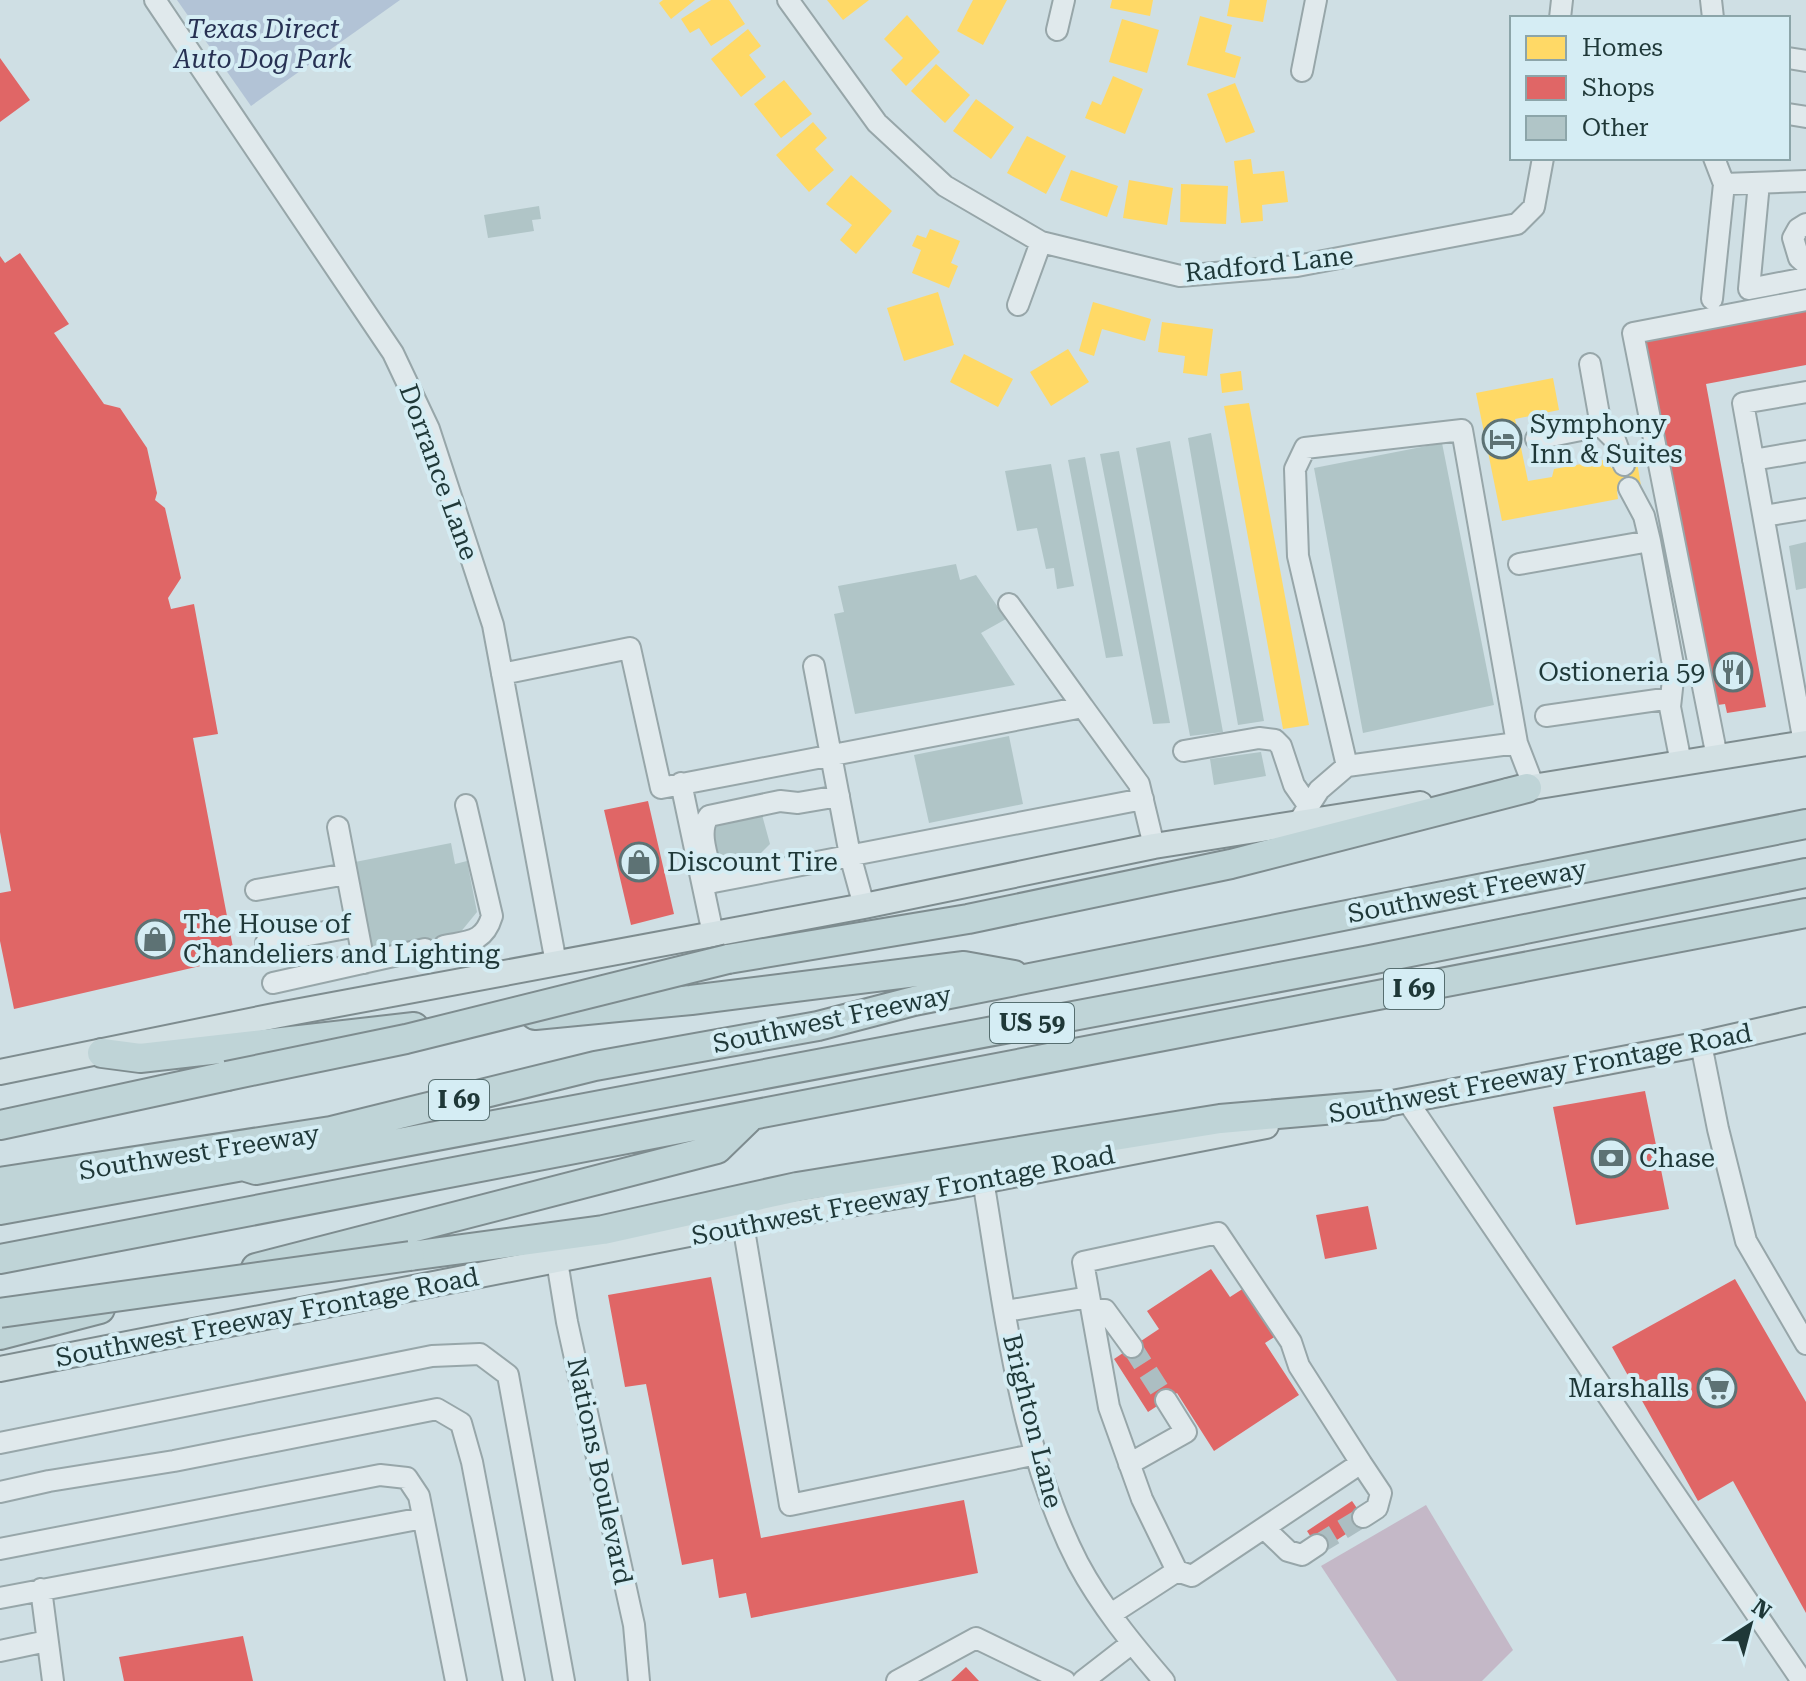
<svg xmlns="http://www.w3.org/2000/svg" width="1806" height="1681" font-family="'Roboto Serif',serif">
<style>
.green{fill:#b2c3d6}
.water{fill:#c4b8c7}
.homes{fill:#ffd966}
.shops{fill:#e06666}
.building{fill:#b0c5c7}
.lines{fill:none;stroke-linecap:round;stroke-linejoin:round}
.minor-tunnel{stroke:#acbec2;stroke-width:20;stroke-dasharray:20 10;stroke-linecap:butt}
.minor-casing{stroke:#97a6a9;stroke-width:24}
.major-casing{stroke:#7e8c8f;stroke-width:28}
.highway-casing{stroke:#7e8c8f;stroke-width:32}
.minor{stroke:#e0e9ec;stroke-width:20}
.major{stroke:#d2e0e3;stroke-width:24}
.highway{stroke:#bfd4d7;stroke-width:28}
.highway-bridge-casing{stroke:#7e8c8f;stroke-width:32;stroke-linecap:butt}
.highway-bridge{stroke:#bfd4d7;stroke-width:28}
.labels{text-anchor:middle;stroke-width:8;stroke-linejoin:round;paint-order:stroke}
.shield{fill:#d5edf4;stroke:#566e70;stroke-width:2}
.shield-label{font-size:24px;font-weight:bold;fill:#1f3838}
.park-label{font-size:26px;font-style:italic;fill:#273153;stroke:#d5edf4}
.street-label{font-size:26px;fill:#1f3838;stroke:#d5edf4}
.poi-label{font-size:26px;fill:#1f3838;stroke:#d5edf4;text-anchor:start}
</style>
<rect width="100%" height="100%" fill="#cfdfe4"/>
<path class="green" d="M177,0H400L251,106Z"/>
<path class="water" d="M1426,1505L1513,1650L1482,1681H1397L1321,1566Z"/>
<path class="homes" d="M663,0H695L671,19L659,3Z
M711,0H729L745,24L711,46L699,28L690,33L681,19Z
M827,0H869L843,20Z
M973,0H1007L983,45L957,31Z
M1112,0H1153L1150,16L1110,8Z
M1230,0H1267L1263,22L1227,16Z
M907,15L940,52L906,86L891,70L903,58L884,39Z
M1200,16L1232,25L1225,52L1241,57L1235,78L1187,65Z
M1122,19L1159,30L1147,73L1109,62Z
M748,29L761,46L749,55L766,77L741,97L711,59Z
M936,64L970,95L945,123L911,91Z
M1113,76L1143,89L1125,134L1085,118L1092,101L1101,105Z
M784,80L812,114L781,138L754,104Z
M1235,83L1255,132L1226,143L1207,94Z
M976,99L1014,127L991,159L953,131Z
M813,122L827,138L815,149L834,170L809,192L776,155Z
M1027,136L1066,156L1046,194L1007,173Z
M1251,159L1253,174L1284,171L1288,202L1262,205L1263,221L1241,223L1234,161Z
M1071,170L1118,186L1107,217L1060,200Z
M851,175L892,211L856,254L840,240L852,225L826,204Z
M1129,180L1173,188L1167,225L1123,218Z
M1181,184L1228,186L1226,224L1180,222Z
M930,229L960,241L951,263L958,266L949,288L912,273L921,250L912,246L917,235L926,238Z
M938,292L954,345L904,361L887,308Z
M1093,302L1151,319L1145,341L1102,329L1094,356L1079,351Z
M1162,322L1213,329L1207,376L1183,373L1185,356L1158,352Z
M1068,349L1089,382L1051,406L1030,372Z
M964,354L1013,379L998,407L950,382Z
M1241,371L1243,390L1222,393L1220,374Z
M1553,378L1559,410L1515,419L1528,481L1552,477L1554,469L1609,459L1611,468L1637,462L1641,486L1617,491L1618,499L1502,521L1476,393Z
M1249,403L1309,725L1283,729L1224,406Z"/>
<path class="shops" d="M0,58L30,100L0,122Z
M20,253L69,324L54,333L104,404L120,408L147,448L157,493L155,500L165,508L181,578L168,598L171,609L194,604L218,734L193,738L235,958L14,1009L0,941V893L11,891L0,832V256L5,263Z
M1806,310V365L1706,384L1766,707L1727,713L1725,704L1710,706L1644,342Z
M648,801L674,914L631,925L604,810Z
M1645,1091L1669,1209L1576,1225L1553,1107Z
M1368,1206L1377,1249L1325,1259L1316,1215Z
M1211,1269L1230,1297L1244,1288L1276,1336L1265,1343L1299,1395L1214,1451L1177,1393L1148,1412L1114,1359L1159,1329L1147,1311Z
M711,1277L761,1538L964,1500L978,1573L751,1618L746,1593L719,1598L713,1559L682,1565L646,1384L625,1387L608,1295Z
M1735,1279L1806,1402V1613L1733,1481L1698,1501L1612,1347Z
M1352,1501L1366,1521L1320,1551L1307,1531Z
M243,1636L253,1681H124L119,1657Z
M966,1667L979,1681H951Z"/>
<path class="building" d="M539,206L541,219L532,220L534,231L488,238L484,215Z
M1211,433L1264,721L1238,725L1188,438Z
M1170,441L1223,732L1190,736L1136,448Z
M1442,443L1494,705L1363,733L1314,468Z
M1119,451L1170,723L1153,724L1100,454Z
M1085,457L1123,656L1106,658L1068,460Z
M1051,464L1074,586L1057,589L1054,568L1046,569L1037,528L1017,531L1005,471Z
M1806,542V588L1796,590L1789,546Z
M956,564L960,580L976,575L1006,619L981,633L1015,685L855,714L834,614L844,612L838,586Z
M1009,736L1023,804L929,823L914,755Z
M1261,752L1266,776L1214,785L1210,759Z
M761,811L770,844L760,854L716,864L707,824Z
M451,843L455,864L467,861L477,912L459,934L372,950L350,863Z"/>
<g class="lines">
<path class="minor-tunnel" d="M1132,1347L1166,1400
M1317,1545L1363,1517"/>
<g class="minor-casing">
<path id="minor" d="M155,0L393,353L429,429L493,625L556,963
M788,0L877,123L945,186L1041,242L1180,276L1297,266L1517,224L1534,207L1543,158
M1711,0L1713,18
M1560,18L1562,0
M1057,30L1064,0
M1788,58L1806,61
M1302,71L1316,0
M1788,114L1806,117
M1759,183L1749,289L1806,278
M1724,184L1806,181
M1806,224L1798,229L1793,238L1799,258L1806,264
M1712,299L1724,184L1714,158
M1018,305L1041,242
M1590,364L1601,426L1615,440L1624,465
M1536,439L1601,426
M1753,460L1806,451
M1629,488L1644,516L1650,541L1674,670L1670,707L1681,763
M1764,516L1806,509
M1519,564L1650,541
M1009,604L1083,707
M814,666L850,855L864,906
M502,674L630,648L661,788L1083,707L1139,784L1154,846
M1546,716L1671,698
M1804,743L1743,403L1806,392
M1184,751L1259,738L1275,740L1281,746L1294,785L1308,805
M1717,757L1633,333L1806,300
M1347,766L1298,556L1295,469L1305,448L1462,430L1517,743
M681,783L713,934
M1298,823L1319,790L1347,766L1517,743L1534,787
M338,827L364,963
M714,882C710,863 696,832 709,816L780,801L798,803L839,796
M703,884L1143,799
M256,890L347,874
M266,943L357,926
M444,946C468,941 484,943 492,916L466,805
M273,983L425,949
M1701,1044L1718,1129L1746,1241L1806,1344
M1406,1099L1802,1681
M983,1180C1004,1305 1019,1449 1078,1563C1101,1606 1133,1645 1164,1681
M743,1224L790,1505L1037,1454
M557,1261L567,1322L634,1625L639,1681
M1092,1310H1105L1132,1347
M1006,1311L1089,1297
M0,1443L432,1356L480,1354L508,1375L564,1681
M1361,1463L1381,1493L1377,1508L1363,1517
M1129,1464L1186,1432L1166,1400
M0,1492L49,1481L174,1461L437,1409L461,1423L472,1462L514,1681
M1264,1528L1288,1551L1302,1555L1317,1545
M0,1549L380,1475L407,1478L419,1496L456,1681
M41,1589L53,1681
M0,1598L423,1518
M1111,1614L1177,1571L1192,1576L1361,1463L1299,1366L1291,1342L1218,1233L1083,1262L1109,1407L1142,1499L1177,1571
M0,1651L47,1641
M897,1681L976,1638L1065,1681
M1083,1681L1132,1643"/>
</g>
<g class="major-casing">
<path id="major" d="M1508,791L1806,743
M0,1072L279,1015L864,906L1154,846L1420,804
M1366,1108L1701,1044L1806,1020
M0,1369L791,1214L951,1187L1266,1126"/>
</g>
<g class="highway-casing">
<path id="highway" d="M728,959L968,919L1231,864L1527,788
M535,1015L691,1000L964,966L1014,975
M102,1053L140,1058L414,1027
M0,1125L227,1076
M0,1182L331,1131L595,1066L818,1026L914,1001L1806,824
M0,1210L243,1166L256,1170L1370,960L1806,873
M410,1256L603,1230L797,1187L1220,1119L1382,1105
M0,1259L1806,913
M256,1268L717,1149L752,1115
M0,1335L100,1309"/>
</g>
<use href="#minor" class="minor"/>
<use href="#major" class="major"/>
<use href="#highway" class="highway"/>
<g class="highway-bridge-casing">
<path id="highway-bridge" d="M227,1076L406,1039L728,959
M0,1313L410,1256"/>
</g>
<use href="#highway-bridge" class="highway-bridge"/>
</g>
<defs>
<g id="hotel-ring" transform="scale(2)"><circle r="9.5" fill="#d5edf4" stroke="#5d7274" stroke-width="1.5"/><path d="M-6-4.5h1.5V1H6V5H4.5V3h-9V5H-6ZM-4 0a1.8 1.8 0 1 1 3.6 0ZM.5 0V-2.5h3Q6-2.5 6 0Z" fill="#5d7274"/></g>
<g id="restaurant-ring" transform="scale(2)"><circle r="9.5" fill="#d5edf4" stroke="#5d7274" stroke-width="1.5"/><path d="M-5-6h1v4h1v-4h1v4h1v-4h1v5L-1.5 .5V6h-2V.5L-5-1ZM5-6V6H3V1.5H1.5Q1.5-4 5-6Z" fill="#5d7274"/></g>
<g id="shop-ring" transform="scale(2)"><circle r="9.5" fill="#d5edf4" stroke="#5d7274" stroke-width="1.5"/><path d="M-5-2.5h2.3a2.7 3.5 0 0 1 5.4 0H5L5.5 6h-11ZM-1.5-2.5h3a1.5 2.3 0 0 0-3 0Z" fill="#5d7274"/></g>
<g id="bank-ring" transform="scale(2)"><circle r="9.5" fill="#d5edf4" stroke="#5d7274" stroke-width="1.5"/><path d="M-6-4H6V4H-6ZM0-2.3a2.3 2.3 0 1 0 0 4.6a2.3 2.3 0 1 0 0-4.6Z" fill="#5d7274"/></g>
<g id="supermarket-ring" transform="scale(2)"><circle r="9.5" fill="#d5edf4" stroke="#5d7274" stroke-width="1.5"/><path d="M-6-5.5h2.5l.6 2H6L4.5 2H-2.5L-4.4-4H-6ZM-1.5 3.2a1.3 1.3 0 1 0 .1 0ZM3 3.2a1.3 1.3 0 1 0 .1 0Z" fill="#5d7274"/></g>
</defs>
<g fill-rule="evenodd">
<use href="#hotel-ring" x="1502" y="439"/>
<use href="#restaurant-ring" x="1733" y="672"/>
<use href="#shop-ring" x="639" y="862"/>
<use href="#shop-ring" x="155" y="939"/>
<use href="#bank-ring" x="1611" y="1158"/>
<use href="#supermarket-ring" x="1717" y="1388"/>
</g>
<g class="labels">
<g class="shield">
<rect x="1384" y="969" width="60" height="40" rx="6"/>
<rect x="990" y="1003" width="84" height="40" rx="6"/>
<rect x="429" y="1080" width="60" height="40" rx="6"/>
</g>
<g class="shield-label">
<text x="1414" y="997">I 69</text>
<text x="1032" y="1031">US 59</text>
<text x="459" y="1108">I 69</text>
</g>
<g class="park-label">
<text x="263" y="38">Texas Direct<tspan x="263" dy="30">Auto Dog Park</tspan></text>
</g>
<g class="street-label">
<text transform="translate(1269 264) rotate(-6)" y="9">Radford Lane</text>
<text transform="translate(439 472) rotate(70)" y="9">Dorrance Lane</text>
<text transform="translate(1467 891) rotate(-11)" y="9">Southwest Freeway</text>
<text transform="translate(832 1019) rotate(-12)" y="9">Southwest Freeway</text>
<text transform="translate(1540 1073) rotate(-11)" y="9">Southwest Freeway Frontage Road</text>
<text transform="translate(199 1152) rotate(-9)" y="9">Southwest Freeway</text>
<text transform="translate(903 1195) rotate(-11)" y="9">Southwest Freeway Frontage Road</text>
<text transform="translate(267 1317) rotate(-11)" y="9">Southwest Freeway Frontage Road</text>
<text transform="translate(1033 1421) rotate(76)" y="9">Brighton Lane</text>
<text transform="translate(600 1471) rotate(78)" y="9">Nations Boulevard</text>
</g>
<g class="poi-label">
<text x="1530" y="433">Symphony<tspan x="1530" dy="30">Inn &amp; Suites</tspan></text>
<text x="1705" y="681" text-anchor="end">Ostioneria 59</text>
<text x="667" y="871">Discount Tire</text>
<text x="183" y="933">The House of<tspan x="183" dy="30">Chandeliers and Lighting</tspan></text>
<text x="1639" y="1167">Chase</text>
<text x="1689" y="1397" text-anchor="end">Marshalls</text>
</g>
</g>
<rect x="1510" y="16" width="280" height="144" fill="#d5edf4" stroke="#8ca5a9" stroke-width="2"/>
<rect x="1526" y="36" width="40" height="24" fill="#ffd966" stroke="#8ca5a9" stroke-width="2"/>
<text x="1582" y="56" font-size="24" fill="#1f3838">Homes</text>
<rect x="1526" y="76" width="40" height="24" fill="#e06666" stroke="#8ca5a9" stroke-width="2"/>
<text x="1582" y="96" font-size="24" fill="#1f3838">Shops</text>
<rect x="1526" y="116" width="40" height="24" fill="#b0c5c7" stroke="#8ca5a9" stroke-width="2"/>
<text x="1582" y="136" font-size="24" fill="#1f3838">Other</text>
<g transform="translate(1750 1625) rotate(36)" stroke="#d5edf4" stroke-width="6" paint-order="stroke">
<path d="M0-6L14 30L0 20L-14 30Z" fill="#1f3838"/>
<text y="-12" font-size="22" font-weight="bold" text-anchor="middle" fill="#1f3838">N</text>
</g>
</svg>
